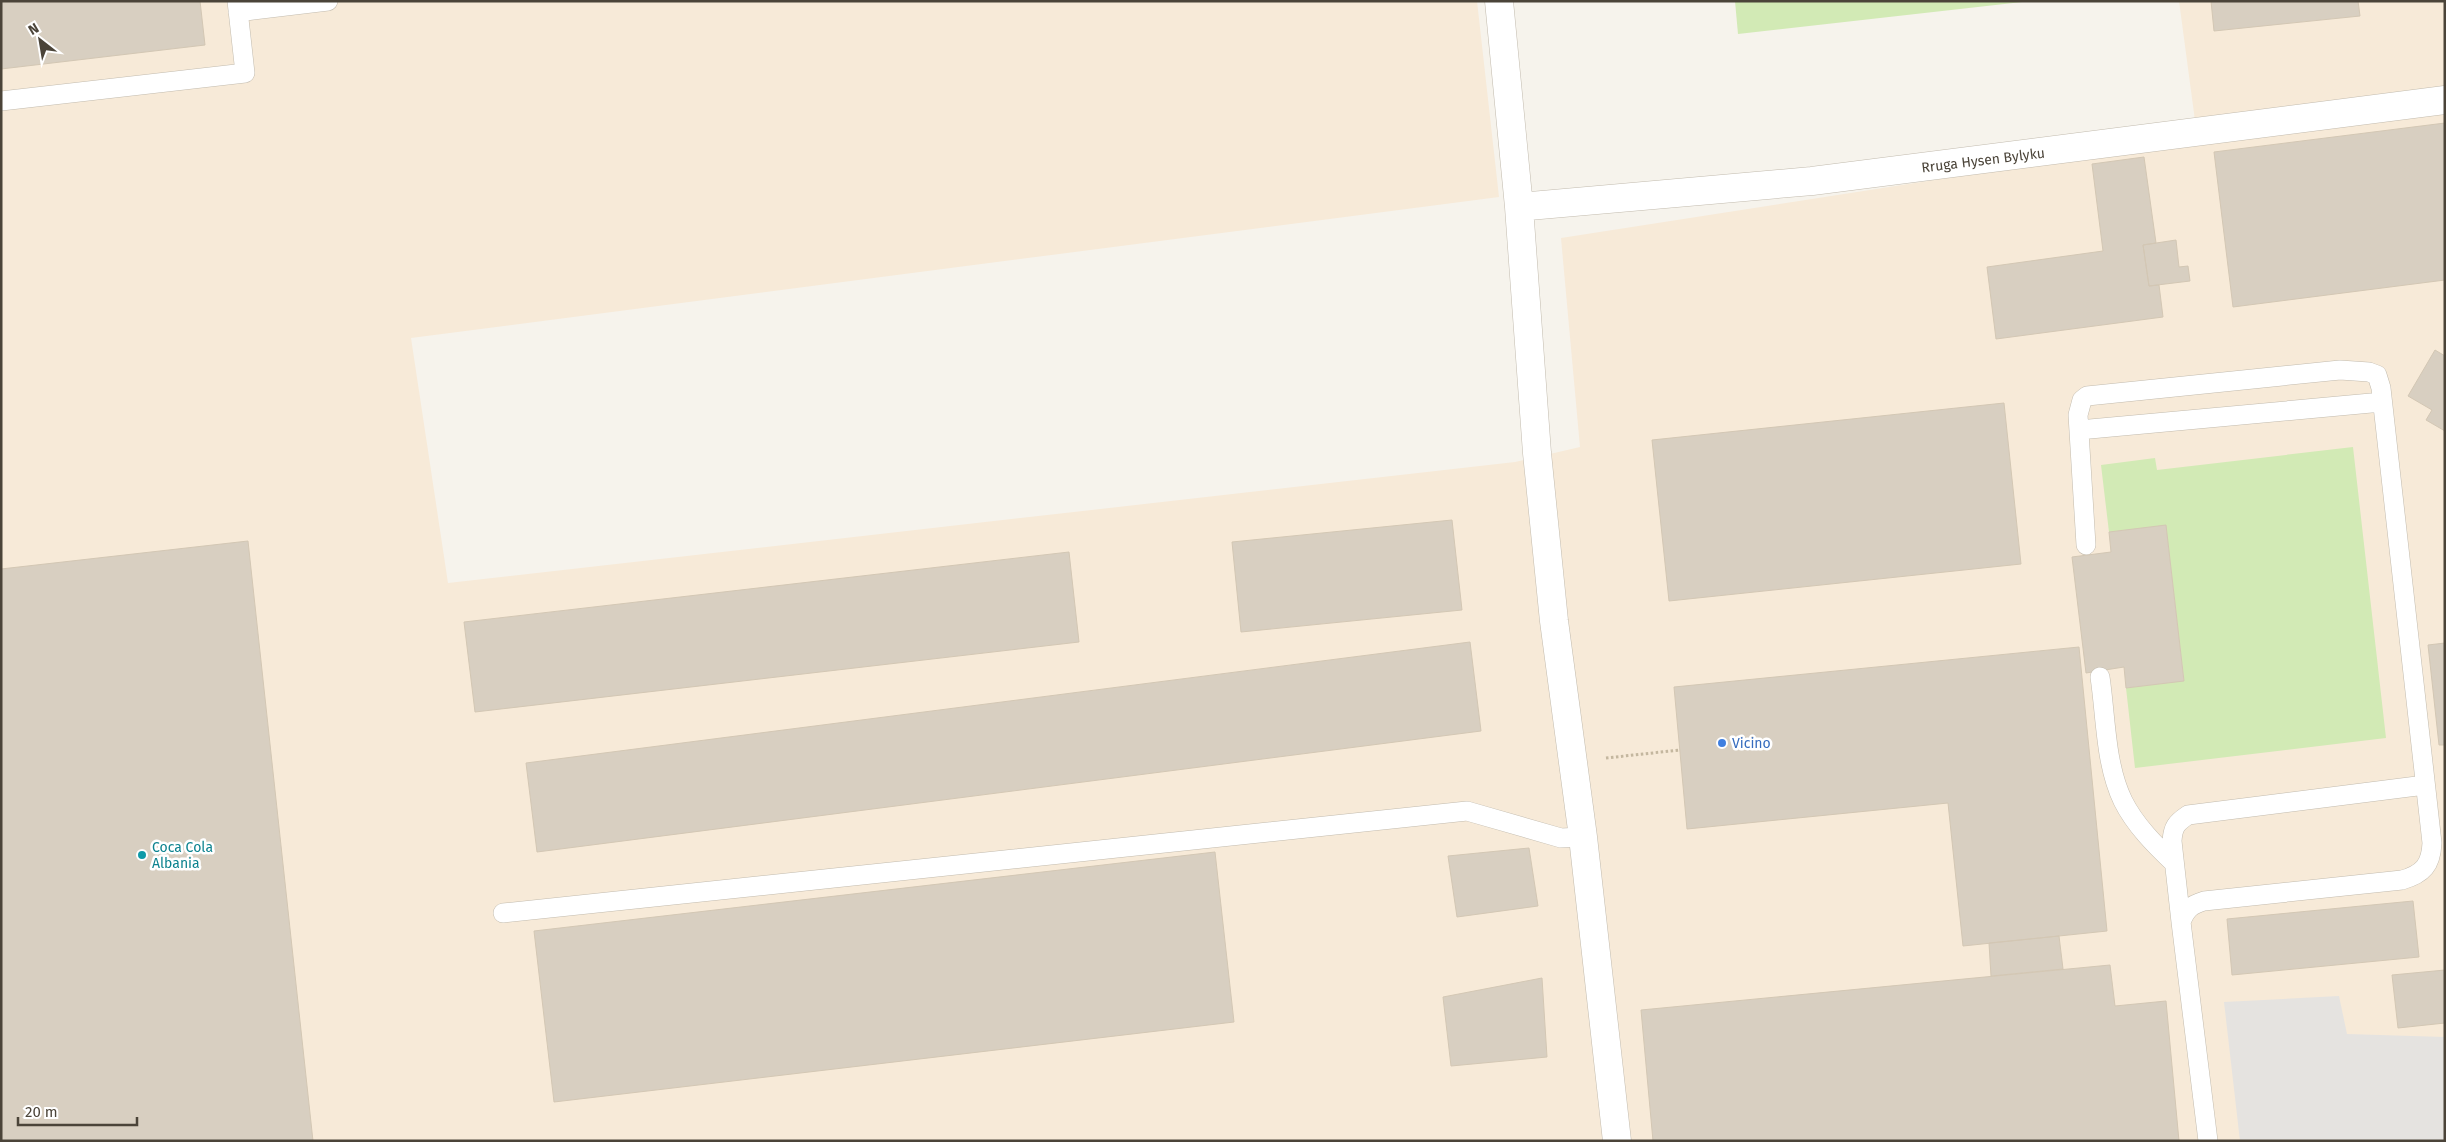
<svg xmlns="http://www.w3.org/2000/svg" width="2446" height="1142" font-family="'Fira Sans',sans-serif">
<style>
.commercial{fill:#f7ead8}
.green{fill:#d2eab5}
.parking{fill:#e5e3e0}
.building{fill:#d8cfc1;stroke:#d3c7b4}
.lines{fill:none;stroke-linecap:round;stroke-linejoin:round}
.lane-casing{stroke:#c2bbae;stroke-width:20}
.street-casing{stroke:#c2bbae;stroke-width:29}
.path{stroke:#c4b79f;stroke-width:3;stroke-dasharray:2.5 2.5;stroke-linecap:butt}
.lane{stroke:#fff;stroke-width:19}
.street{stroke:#fff;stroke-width:28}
.shop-dot{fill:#3f7fe0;stroke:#fff;stroke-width:2}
.culture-dot{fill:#0f9aa8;stroke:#fff;stroke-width:2}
.labels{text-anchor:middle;stroke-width:5;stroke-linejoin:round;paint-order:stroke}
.street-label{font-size:14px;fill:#4b4439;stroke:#fff}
.shop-label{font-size:14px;fill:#366cbe;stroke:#fff;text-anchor:start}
.culture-label{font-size:14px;fill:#0d838f;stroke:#fff;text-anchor:start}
</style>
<rect width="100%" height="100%" fill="#f6f3ec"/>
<path class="commercial" d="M1,1H1477L1499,197L411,338L448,583L1515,462L1580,447L1561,238L2089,156L2198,143L2179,1H2445V1141H1Z"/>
<path class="green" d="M1735,1H2031L1738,34Z
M2353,447L2386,738L2135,768L2126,688L2184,680L2166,526L2109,532L2101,465L2155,458L2157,470Z"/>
<path class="parking" d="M2339,996L2347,1034L2445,1037V1141H2240L2224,1002Z"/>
<path class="building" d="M1,1H200L205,45L1,69Z
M2211,1H2358L2360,16L2214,31Z
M2445,123V280L2233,307L2214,152Z
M2144,157L2156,243L2143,245L2149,286L2159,285L2163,317L1996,339L1987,267L2103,251L2092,164Z
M2176,240L2179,267L2188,266L2190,281L2149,286L2143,245Z
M2435,350L2445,356V431L2426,420L2432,410L2408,396Z
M2004,403L2021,564L1669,601L1652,440Z
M1452,520L1462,610L1241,632L1232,542Z
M2166,525L2184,681L2126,688L2124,667L2086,673L2072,557L2111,552L2109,532Z
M248,541L313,1141H1V569Z
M1069,552L1079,642L475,712L464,622Z
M1470,642L1481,731L537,852L526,763Z
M2445,643V745H2439L2428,645Z
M2079,647L2107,931L1963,946L1948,803L1687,829L1674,687Z
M1529,848L1538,906L1457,917L1448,856Z
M1215,852L1234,1022L554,1102L534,931Z
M2413,901L2419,957L2232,975L2227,919Z
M2059,936L2063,969L1991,976L1989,943Z
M2110,965L2115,1006L2166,1001L2179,1141H1653L1641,1010Z
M2445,970V1023L2398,1028L2392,975Z
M1542,978L1547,1057L1451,1066L1443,997Z"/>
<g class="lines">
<g class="lane-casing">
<path id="lane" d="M238,12L328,1
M1,101L245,73L237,1
M2079,430L2382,402
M2086,545L2078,415L2082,400L2087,396L2340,370L2369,372L2377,375L2381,388L2432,843C2431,865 2423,874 2402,880L2204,901C2191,905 2186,909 2181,922L2208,1141
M2100,677C2106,717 2105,764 2123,801C2135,825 2155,845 2174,863
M503,913L1467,811L1561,838L1583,837
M2181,922L2172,841C2173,827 2176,823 2188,815L2425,785"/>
</g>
<g class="street-casing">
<path id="street" d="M1499,1L1519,207L1537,453L1554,621L1583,837L1617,1141
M1519,207L1812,181L2445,100"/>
</g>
<path class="path" d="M1606,758L1680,750"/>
<use href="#lane" class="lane"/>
<use href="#street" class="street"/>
</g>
<circle class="shop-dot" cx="1722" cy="743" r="5"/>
<circle class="culture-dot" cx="142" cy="855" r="5"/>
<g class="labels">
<g class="street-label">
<text transform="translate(1983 160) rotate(-7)" y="5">Rruga Hysen Bylyku</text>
</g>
<g class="shop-label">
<text x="1732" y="748">Vicino</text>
</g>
<g class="culture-label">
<text x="152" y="852">Coca Cola<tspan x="152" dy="16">Albania</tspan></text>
</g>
</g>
<rect width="2446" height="1142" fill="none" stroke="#4b4439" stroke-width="5"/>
<g transform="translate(40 40) rotate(329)" stroke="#ffffff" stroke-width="4" paint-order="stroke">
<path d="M0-4L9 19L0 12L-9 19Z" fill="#4b4439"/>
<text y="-8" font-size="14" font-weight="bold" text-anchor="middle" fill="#4b4439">N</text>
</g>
<path d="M18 1117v8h119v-8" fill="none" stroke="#4b4439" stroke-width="2.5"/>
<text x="25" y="1117" font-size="15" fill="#4b4439" stroke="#ffffff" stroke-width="4" paint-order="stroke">20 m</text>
</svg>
